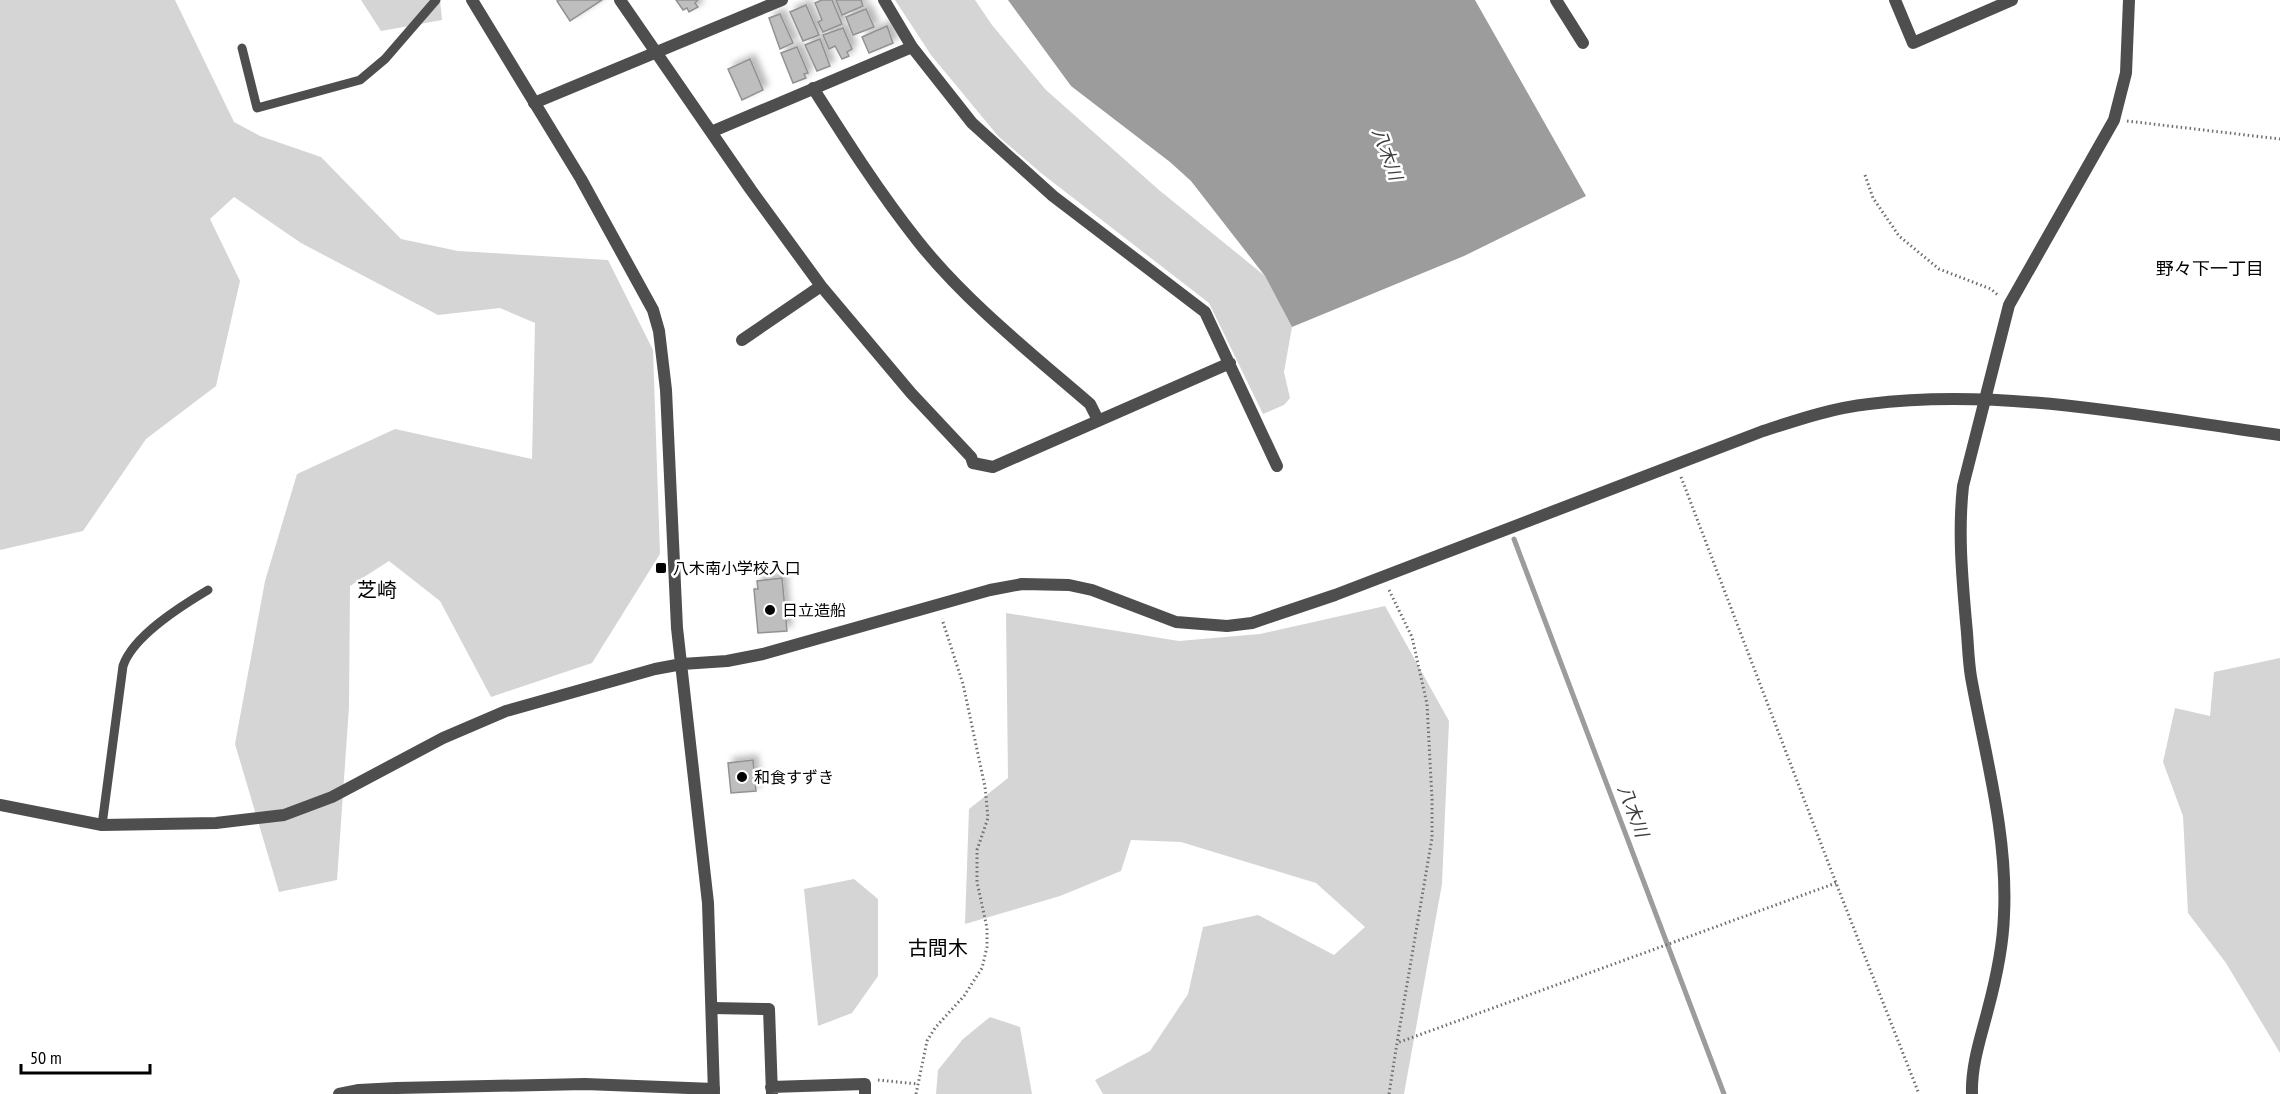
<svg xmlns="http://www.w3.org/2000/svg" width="2280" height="1094" font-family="'PT Sans Narrow','Noto Sans JP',sans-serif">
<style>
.green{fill:#d5d5d5}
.water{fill:#9c9c9c}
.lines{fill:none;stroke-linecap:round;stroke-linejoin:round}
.stream{stroke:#9c9c9c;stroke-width:5}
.building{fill:#bebebe;stroke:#929292;stroke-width:1.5;filter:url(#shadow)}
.path{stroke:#707070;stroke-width:3;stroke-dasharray:1.5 3;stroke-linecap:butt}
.service{stroke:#4e4e4e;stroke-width:9}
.minor{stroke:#4e4e4e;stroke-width:12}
.tertiary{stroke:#4e4e4e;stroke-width:12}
.poi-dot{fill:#000;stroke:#fff;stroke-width:2}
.labels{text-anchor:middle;stroke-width:5;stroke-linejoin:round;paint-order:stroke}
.poi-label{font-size:16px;fill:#000;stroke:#fff;text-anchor:start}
.water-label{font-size:18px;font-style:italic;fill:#3d3d3d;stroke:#fff}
.neighbourhood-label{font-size:18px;fill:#000;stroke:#fff}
.quarter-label{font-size:20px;fill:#000;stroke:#fff}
</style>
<defs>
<filter id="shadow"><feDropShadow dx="5" dy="-5" stdDeviation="3" flood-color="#0004"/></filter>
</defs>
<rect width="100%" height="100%" fill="#fff"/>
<path class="green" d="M0,0H175L234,122L260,136L321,157L401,239L458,251L608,260L653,350L660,554L592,663L491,697L440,601L389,561L350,586L349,707L337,880L279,892L235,744L265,581L297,474L395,429L532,459L535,323L500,308L438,315L301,243L234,197L210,219L240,281L216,386L146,439L83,531L0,550Z
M361,0H440L442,20L381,31Z
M895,0H975L992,25L1046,90L1159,190L1265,276L1292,327L1284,372L1290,398L1284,405L1263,414L1209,303L1041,173L998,136L931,55Z
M1385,606L1449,721L1442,884L1404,1094H1103L1095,1080L1150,1051L1188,994L1203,927L1258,915L1334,955L1365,927L1316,883L1181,842L1131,840L1121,871L1060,896L965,924L969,809L1008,778L1006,613L1179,641L1260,634Z
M2280,658V1053L2226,963L2188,913L2183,816L2163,762L2175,708L2210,716L2214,672Z
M854,879L878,899V976L852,1013L818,1026L804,889Z
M990,1017L1020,1027L1032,1094H936L938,1070L963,1039Z"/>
<path class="water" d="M1008,0H1475L1586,196L1464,256L1292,327L1265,276L1191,181L1170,162L1071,86Z"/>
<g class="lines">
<path class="stream" d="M1514,539L1724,1094"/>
</g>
<path class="building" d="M559,0H602L570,21L557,1Z
M676,0H698L695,3L698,7L689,12L687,8L683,10Z
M822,0H832L842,24L823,32L818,22L822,20L815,3Z
M836,0H861L863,6L842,15Z
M806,5L819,35L803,41L790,12Z
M866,9L874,27L853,35L846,17Z
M780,14L793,43L780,49L769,18Z
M887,26L893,43L869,53L862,37Z
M843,28L852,49L847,52L849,56L842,59L835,46L829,49L823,35Z
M820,39L830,66L817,71L805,45Z
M797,47L808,73L804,74L806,78L793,83L781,53Z
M750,59L763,90L742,100L728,69Z
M782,578L787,631L758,633L754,589H758L757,581Z
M753,760L756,791L731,793L728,763Z"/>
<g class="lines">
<path class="path" d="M2127,121L2280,139
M1865,175L1873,198L1899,236L1939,269L1991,289L1999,296
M1681,477L1836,883L1919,1094
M1389,590L1412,637L1427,704L1432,799V838L1397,1043
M878,1080L918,1084
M916,1094L927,1041L935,1028L964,996L982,968L987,947V928L977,882V850L988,818L985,787L963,684L942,619
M1389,1094L1397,1043L1836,883"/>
<path class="service" d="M242,48L257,108L360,80L385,59L436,0
M102,825L123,666C133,636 181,606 208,590"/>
<path class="minor" d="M620,0L751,190L821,286L742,340
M884,0L912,47L972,123L1053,196L1205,312L1277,466
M1556,0L1583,43
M1895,0L1913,43L2012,0
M813,88C846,140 879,192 917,240C964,300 1032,354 1090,404L1098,420
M534,103L782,0
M711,132L912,47
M821,286L911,393L971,457L973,463L993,467L1230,363
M712,1008L769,1009L772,1094
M771,1087L865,1084V1094
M339,1094L359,1090L397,1088L585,1084L714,1089
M1972,1094C1971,1065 1981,1037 1988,1009C1996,979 2003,947 2004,915C2008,835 1985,755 1971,677C1968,659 1968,640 1966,622C1962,576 1958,532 1963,486L2009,305L2114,120L2126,73L2129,0"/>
<path class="tertiary" d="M472,0L581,179L653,310L659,331L666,390L677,628L708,903L714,1094
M0,805L102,825L216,823L284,815L332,797L443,738L506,711L655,669L682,664L727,661L763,654L990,590L1022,584L1069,585L1092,590L1176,622L1227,626L1252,623L1335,595L1763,431C1797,420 1832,408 1869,404C2003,387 2146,417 2280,435"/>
</g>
<g class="poi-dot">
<rect x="655" y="562" width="12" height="12" rx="3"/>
<circle cx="770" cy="610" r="6"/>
<circle cx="742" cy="777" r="6"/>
</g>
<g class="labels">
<g class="poi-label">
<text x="673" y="574">八木南小学校入口</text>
<text x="782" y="616">日立造船</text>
<text x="754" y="783">和食すずき</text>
</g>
<g class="water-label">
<text transform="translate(1387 154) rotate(70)" y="6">八木川</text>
<text transform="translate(1633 811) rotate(69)" y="6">八木川</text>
</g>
<g class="neighbourhood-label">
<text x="2210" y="275">野々下一丁目</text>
</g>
<g class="quarter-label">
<text x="377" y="597">芝崎</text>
<text x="938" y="955">古間木</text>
</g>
</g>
<path d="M21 1064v9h129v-9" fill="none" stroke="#000000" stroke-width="3"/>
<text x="30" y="1064" font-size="18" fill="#000000" stroke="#ffffff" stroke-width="4.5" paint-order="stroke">50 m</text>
</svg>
